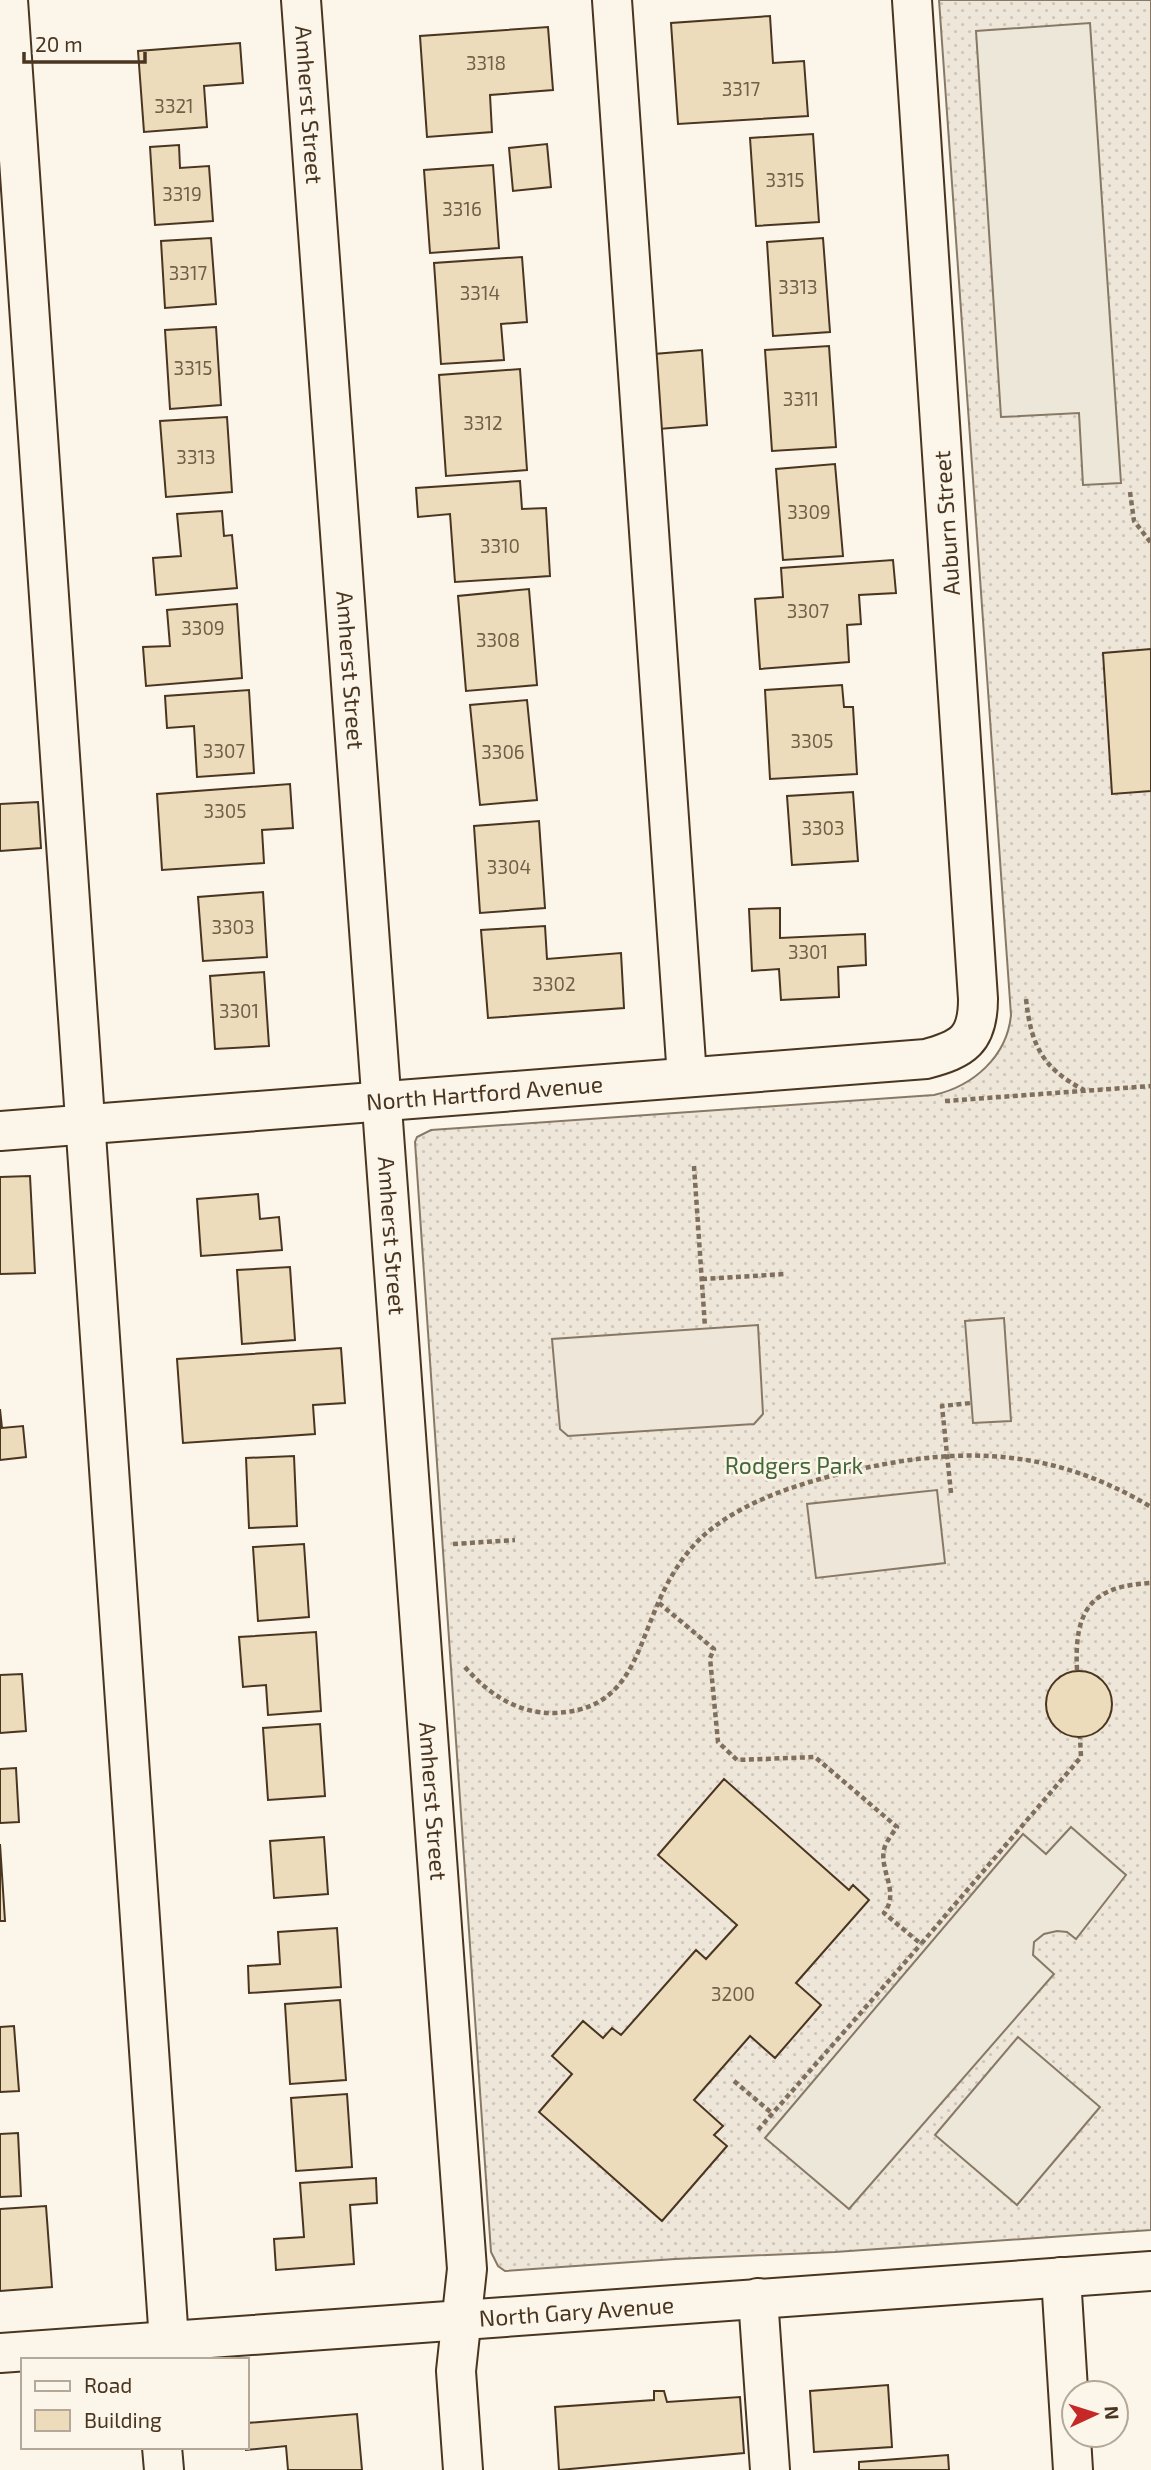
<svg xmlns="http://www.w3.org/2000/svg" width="1151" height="2470" font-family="'Exo 2',sans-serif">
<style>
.grass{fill:url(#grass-dots);stroke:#887966;stroke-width:2}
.garden{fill:#ede6d9;stroke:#887966;stroke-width:2}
.parking{fill:#ede7d9;stroke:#887966;stroke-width:2}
.building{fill:#ecdcbc;stroke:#4a3520;stroke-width:2}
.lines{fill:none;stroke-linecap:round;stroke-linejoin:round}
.minor-casing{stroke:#4a3520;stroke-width:42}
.path{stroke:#7f6f5c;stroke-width:4.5;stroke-dasharray:5 3.5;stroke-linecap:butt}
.minor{stroke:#fbf6e9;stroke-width:38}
.labels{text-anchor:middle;stroke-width:5;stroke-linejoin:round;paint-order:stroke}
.number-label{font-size:19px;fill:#725f47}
.street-label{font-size:23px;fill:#4a3520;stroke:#fbf6e9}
.park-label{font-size:23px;fill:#436837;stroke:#fbf6e9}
</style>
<defs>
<pattern id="grass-dots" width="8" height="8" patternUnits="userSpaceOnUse" patternTransform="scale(1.75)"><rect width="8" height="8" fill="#ede6d9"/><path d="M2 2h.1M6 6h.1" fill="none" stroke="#cdc6ba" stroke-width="1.8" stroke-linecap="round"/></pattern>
</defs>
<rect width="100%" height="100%" fill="#fbf6e9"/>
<path class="grass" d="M939,0H1151V2230L835,2252L675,2259L505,2271L498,2266L491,2252L415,1142L417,1137L431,1130L934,1095C973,1086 1007,1057 1011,1015Z"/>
<path class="garden" d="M1004,1318L1011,1421L973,1423L965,1321Z
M758,1325L763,1414L754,1424L568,1436L560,1429L552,1339Z
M937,1490L945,1563L816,1578L807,1504Z"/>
<path class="parking" d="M1090,23L1121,483L1083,485L1079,413L1001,417L976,31Z
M1071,1827L1126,1875L1076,1939L1067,1932L1057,1931L1044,1934L1034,1942L1033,1955L1054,1974L849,2209L765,2138L1023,1834L1046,1854Z
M1018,2037L1100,2107L1017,2205L935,2135Z"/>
<path class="building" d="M770,16L773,63L804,61L808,116L678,124L671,23Z
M548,27L553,90L490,95L492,132L427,137L420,36Z
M240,43L243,83L204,86L207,127L144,132L138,51Z
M813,134L819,222L756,226L750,138Z
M547,144L551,187L513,191L509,148Z
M179,145L180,168L209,166L213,221L155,225L150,147Z
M493,165L499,248L430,253L424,170Z
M211,238L216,304L165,308L161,241Z
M823,238L830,332L773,336L767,242Z
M522,257L527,322L501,324L504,360L441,364L434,263Z
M216,327L221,405L170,409L165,330Z
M829,346L836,447L772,451L765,350Z
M702,350L707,425L659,429L654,354Z
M520,369L527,470L446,476L439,375Z
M227,417L232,492L166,497L160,421Z
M835,464L843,556L783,560L776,469Z
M520,481L522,509L546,508L550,576L455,582L450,514L418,517L416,488Z
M222,511L224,536L232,535L237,588L156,595L153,558L181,556L177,514Z
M893,560L896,593L859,595L861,624L847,625L849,662L760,669L755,599L783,597L781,568Z
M529,589L537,685L466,691L458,596Z
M237,604L242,678L146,686L143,647L170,646L167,610Z
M1151,649V791L1112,794L1103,653Z
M842,685L844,707H853L857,774L770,779L765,690Z
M249,690L254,773L197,777L194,726L167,728L165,696Z
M527,700L537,800L480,805L470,705Z
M290,784L293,828L262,830L264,863L162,870L157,794Z
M853,792L858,861L792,865L787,796Z
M38,802L41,848L0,851V804Z
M539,821L545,908L480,913L474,826Z
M263,892L267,957L203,961L198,897Z
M780,908V938L865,934L866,965L838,967L839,997L781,1000L779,969L752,971L749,909Z
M545,926L547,959L621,953L624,1008L488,1018L481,930Z
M264,972L269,1046L215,1049L210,976Z
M30,1176L35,1273L0,1274V1177Z
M258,1194L260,1219L279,1217L282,1250L201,1256L197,1199Z
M290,1267L295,1340L242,1344L237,1270Z
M341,1348L345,1403L313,1405L315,1434L183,1443L177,1359Z
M0,1409L2,1428L23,1426L26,1457L0,1460Z
M294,1456L297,1526L249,1528L246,1458Z
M304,1544L309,1617L258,1621L253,1547Z
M316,1632L321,1711L268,1715L266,1685L243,1687L239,1637Z
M1046 1704a33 33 0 1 1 66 0a33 33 0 1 1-66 0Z
M22,1674L26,1731L0,1733V1675Z
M320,1724L325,1796L268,1800L263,1728Z
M16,1768L19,1822L0,1823V1769Z
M724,1779L849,1890L853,1885L869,1900L796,1983L821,2005L775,2058L750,2036L694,2100L723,2126L714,2135L727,2146L662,2221L539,2112L572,2074L552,2056L583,2021L603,2038L612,2028L621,2035L696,1950L706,1959L737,1925L658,1855Z
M324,1837L328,1894L274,1898L270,1841Z
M0,1844L5,1921H0Z
M337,1928L341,1987L249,1993L248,1966L280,1964L278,1932Z
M340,2000L346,2080L290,2084L285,2004Z
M14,2026L19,2091L0,2092V2027Z
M347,2094L352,2167L296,2171L291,2098Z
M18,2133L21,2196L0,2197V2134Z
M376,2178L377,2203L350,2205L354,2264L276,2270L274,2239L304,2237L300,2183Z
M46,2206L52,2287L0,2291V2209Z
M888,2385L892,2447L814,2452L810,2391Z
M654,2391H664L667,2402L740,2397L744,2453L559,2470L555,2407L654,2400Z
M357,2414L362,2470H288L286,2446L246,2450L247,2423Z
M948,2455L949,2470H859V2462Z"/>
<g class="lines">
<g class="minor-casing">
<g id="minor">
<path d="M8,0L169,2341"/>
<path id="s1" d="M301,0L467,2269L456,2371L463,2470"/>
<path d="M612,0L687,1077"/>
<path id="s2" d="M0,1131L926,1059C963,1049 978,1040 978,999L912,0"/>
<path d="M1061,2277L1073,2470"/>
<path d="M758,2298L770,2470"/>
<path id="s3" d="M0,2353L1151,2271"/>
<path d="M162,2447L164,2470"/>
</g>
</g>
<path class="path" d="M1130,492L1134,521L1151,543
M1026,999C1031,1045 1042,1068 1084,1090
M945,1101L1151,1086
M694,1166L705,1327
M702,1279L785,1274
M951,1493L942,1406L971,1403
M453,1544L515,1540
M659,1603L714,1649L710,1658L718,1742L737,1760L815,1757L897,1827C893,1833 888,1839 885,1846C877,1869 901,1891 884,1913L921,1944L1081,1757L1080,1738
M465,1667C488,1694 518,1714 555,1713C625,1710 634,1660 656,1608C668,1579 685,1550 710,1530C745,1502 792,1486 835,1475C950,1446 1046,1444 1151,1507
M1077,1670C1074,1611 1090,1586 1151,1583
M734,2081L773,2114
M758,2130L921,1944"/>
<use href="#minor" class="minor"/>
</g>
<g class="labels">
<g class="number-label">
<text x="486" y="70">3318</text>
<text x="741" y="96">3317</text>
<text x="174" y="113">3321</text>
<text x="785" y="187">3315</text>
<text x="182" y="201">3319</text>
<text x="462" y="216">3316</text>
<text x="188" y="280">3317</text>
<text x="798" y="294">3313</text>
<text x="480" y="300">3314</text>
<text x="193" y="375">3315</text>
<text x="801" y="406">3311</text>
<text x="483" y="430">3312</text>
<text x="196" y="464">3313</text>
<text x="809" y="519">3309</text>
<text x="500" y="553">3310</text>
<text x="808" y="618">3307</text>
<text x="203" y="635">3309</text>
<text x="498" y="647">3308</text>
<text x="812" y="748">3305</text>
<text x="224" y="758">3307</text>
<text x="503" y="759">3306</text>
<text x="225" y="818">3305</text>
<text x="823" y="835">3303</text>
<text x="509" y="874">3304</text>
<text x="233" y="934">3303</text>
<text x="808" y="959">3301</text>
<text x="554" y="991">3302</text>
<text x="239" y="1018">3301</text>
<text x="733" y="2001">3200</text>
</g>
<g class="street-label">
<text dy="8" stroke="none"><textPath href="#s1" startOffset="105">Amherst Street</textPath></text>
<text transform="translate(947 523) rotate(-94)" y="8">Auburn Street</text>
<text dy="8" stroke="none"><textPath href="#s1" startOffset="672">Amherst Street</textPath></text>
<text dy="8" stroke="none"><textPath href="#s2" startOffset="486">North Hartford Avenue</textPath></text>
<text dy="8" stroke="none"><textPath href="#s1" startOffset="1239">Amherst Street</textPath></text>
<text dy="8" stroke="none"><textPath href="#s1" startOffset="1806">Amherst Street</textPath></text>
<text dy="8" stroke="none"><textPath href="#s3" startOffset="578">North Gary Avenue</textPath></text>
</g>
<g class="park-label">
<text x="794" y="1474">Rodgers Park</text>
</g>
</g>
<rect x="21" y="2358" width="228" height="91" fill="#fbf6e9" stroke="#b4a999" stroke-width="2"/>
<rect x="35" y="2381" width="35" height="10" fill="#fbf6e9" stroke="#b4a999" stroke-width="2"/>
<text x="84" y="2393" font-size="21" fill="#4a3520">Road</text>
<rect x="35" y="2410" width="35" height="21" fill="#ecdcbc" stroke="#b4a999" stroke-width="2"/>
<text x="84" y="2428" font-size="21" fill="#4a3520">Building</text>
<g transform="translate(1095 2414) rotate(86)"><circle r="33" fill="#fbf6e9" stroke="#b4a999" stroke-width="2"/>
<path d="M0-5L12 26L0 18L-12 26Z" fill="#c62828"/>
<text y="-10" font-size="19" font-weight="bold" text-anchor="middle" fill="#4a3520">N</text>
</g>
<path d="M24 52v10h121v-10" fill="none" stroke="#4a3520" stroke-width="3.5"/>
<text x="35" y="52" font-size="21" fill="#4a3520" stroke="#fbf6e9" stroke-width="5" paint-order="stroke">20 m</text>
</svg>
